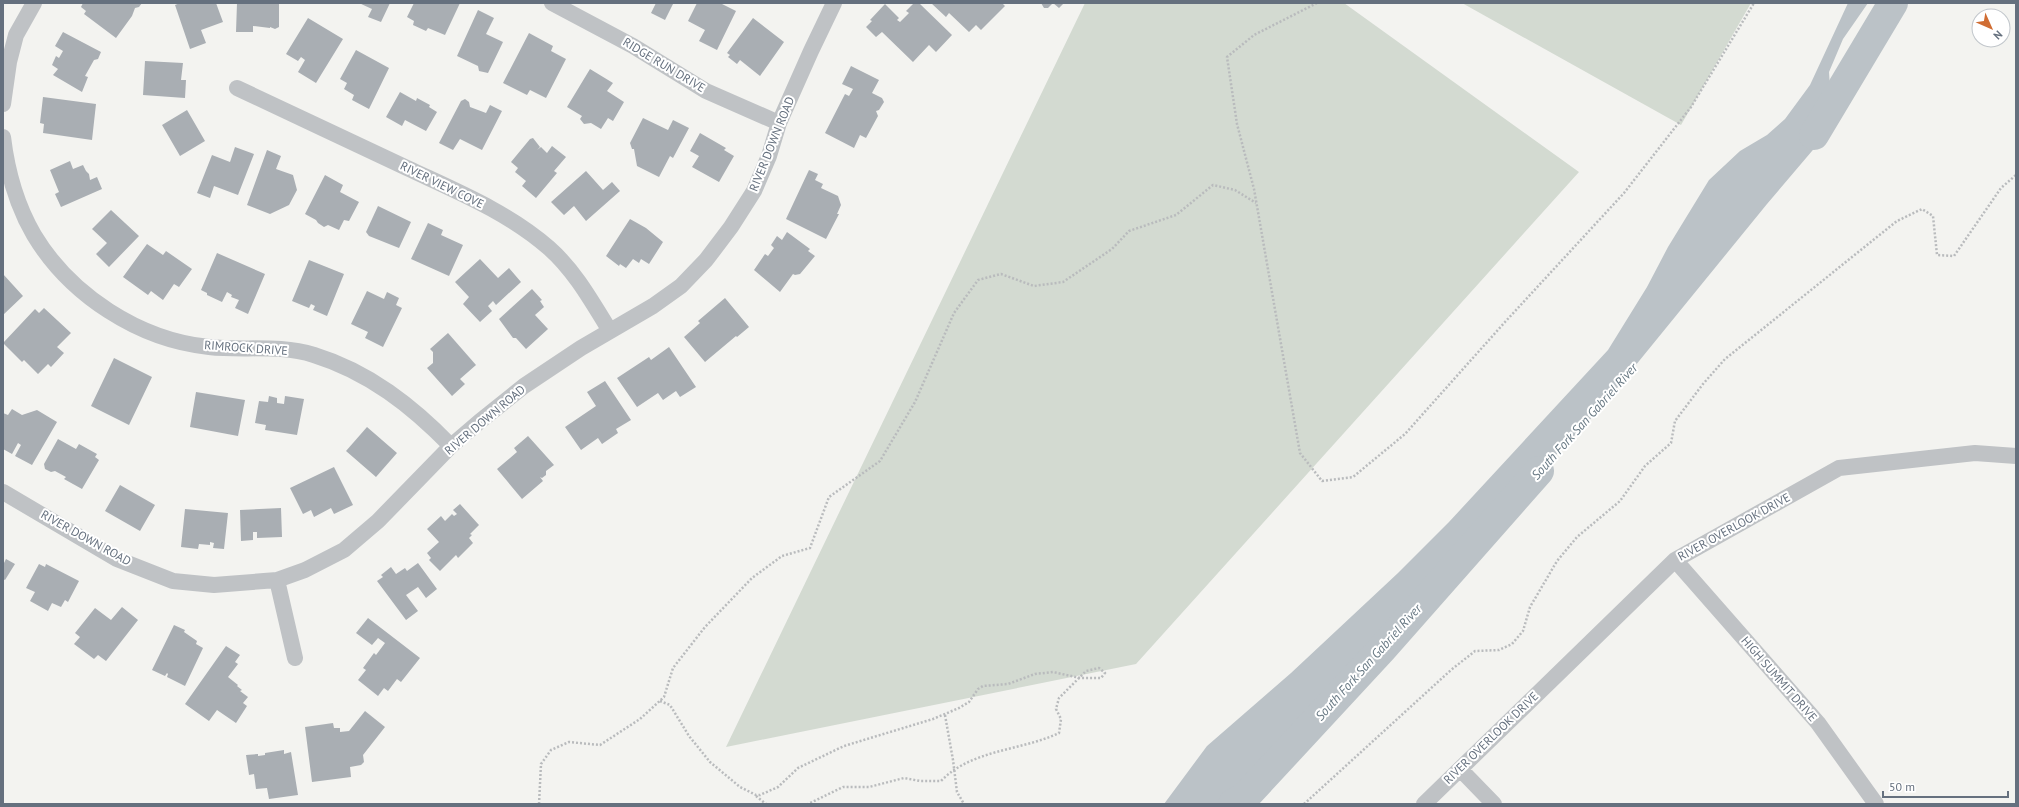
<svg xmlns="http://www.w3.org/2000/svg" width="2019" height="807" font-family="'PT Sans',sans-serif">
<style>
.green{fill:#d3dad1}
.water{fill:#bbc2c7}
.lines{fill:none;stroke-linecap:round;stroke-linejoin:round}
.river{stroke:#bbc2c7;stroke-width:30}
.building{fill:#a9aeb3}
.path{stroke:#b9bbbd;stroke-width:2.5;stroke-dasharray:2 2;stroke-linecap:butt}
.minor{stroke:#bfc2c5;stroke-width:16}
.labels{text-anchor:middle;stroke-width:4;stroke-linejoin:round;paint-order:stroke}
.street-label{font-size:12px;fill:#65707e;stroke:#fff}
.water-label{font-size:13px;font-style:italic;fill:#667782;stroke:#fff}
</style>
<rect width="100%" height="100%" fill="#f3f3f0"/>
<path class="green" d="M1085,3H1344L1579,172L1136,664L726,747Z
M1462,3H1751L1681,125Z"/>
<path class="water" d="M1848,3H1868L1843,39L1829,72L1830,88L1836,105L1829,131L1767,204L1600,409L1463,552L1315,718L1233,794L1220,804H1164L1207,746L1291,673L1398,573L1449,522L1608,350L1647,287L1668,247L1709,180L1740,151L1767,135L1785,119L1810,85Z"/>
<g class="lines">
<path class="river" d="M1814,135L1893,3
M1233,804L1245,797L1382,649L1539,471"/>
</g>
<path class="building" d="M83,3H142L139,7L135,8L132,16L116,38L84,14L86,11L81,7Z
M180,3H216L223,22L201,30L206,43L190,49L175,5Z
M237,3H279V27L275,29L270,27V28L253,26V32H236Z
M359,3H390L381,22L368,17L372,9Z
M414,3H460L445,35L428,28L426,31L413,25L414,21L407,17Z
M656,3L673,4L665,20L651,13Z
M697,3H720L736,11L717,50L699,41L705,30L688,21Z
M914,3H919L952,35L936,52L929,45L913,62L882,32L876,37L866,27L872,21L870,20L885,4L899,18L897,20L900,22L909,13L906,11Z
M931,3H1002L1005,6L981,30L976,25L969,32L949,13L946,17Z
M1041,3H1052V4L1048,8H1044Z
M1053,3H1064L1059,8Z
M478,10L494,18L486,34L503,42L488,73L479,71L478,66L457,56Z
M308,18L343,39L316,83L298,72L305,60L301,57L298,61L286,54Z
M753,18L784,42L760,76L740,60L737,64L728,57L730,55L727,53Z
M63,32L101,52L98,59L94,60L85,76L88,77L82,92L53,75L58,69L52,65L56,56L59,58L63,51L55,46Z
M529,33L553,46L551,51L566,59L546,98L530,90L527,95L503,83Z
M356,50L389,68L369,109L352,100L354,95L344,89L347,83L340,79Z
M145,61L183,63L181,80H186L185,98L143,95Z
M851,66L879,80L872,93L882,98L884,102L879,110L876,111L878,116L866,138L860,135L854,148L825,133L845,94L849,96L853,89L842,84Z
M590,69L613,83L607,91L624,102L613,121L608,118L601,129L591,123L584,124L580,119L582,116L567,107Z
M400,92L416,101L417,98L430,105L429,107L437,112L426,131L405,120L402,126L386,117Z
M43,97L96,104L92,140L43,133L44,124L40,123Z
M465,99L469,102L470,107L486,113L490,105L502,111L482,150L460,139L453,150L439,143L461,101Z
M187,110L205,141L180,156L162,125Z
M643,118L668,130L673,120L689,128L673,158L670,156L659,177L637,166L634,149H632L630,143Z
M700,133L726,148L724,150L734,156L719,182L692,167L699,156L690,151Z
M533,138L540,147L537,150L541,147L547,153L552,146L566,157L554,171L557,173L536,198L522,186L526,181L515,172L518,168L511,162L530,139Z
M235,147L254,154L238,195L214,186L210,198L197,193L212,155L230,162Z
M267,150L281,156L276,169L293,175L297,190L289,205L270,214L247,205Z
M70,161L73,169L83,165L86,171L89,174L90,180L97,177L102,189L61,207L55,194L59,192L50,170Z
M809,170L818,174L815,180L823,184L821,188L838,196L841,205L837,214H839L826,239L786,219Z
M586,171L603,190L612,182L620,191L586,221L574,206L564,215L551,202Z
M325,175L343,185L340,192L359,202L349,221L344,220L339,230L328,225L324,227L318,223L316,220L305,214Z
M378,206L411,222L399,248L369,236L366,232Z
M111,210L139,236L109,267L96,254L107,243L92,229Z
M630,219L646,228L663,242L649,264L641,259L639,263L633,259L626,268L620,264L619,266L606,256Z
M428,223L443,230L441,235L463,245L449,276L411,259Z
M787,232L810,249L808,251L815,256L800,274L795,275L793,274L780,292L754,270L765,254L768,256L774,248L771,245L777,236L782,240Z
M147,244L163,255L166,251L192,269L179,287L174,284L163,300L151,291L148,295L123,277Z
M217,253L265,274L248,314L235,308L239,300L231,297L232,295L227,292L222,302L207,295V293L201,290Z
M480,259L498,278L509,268L521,282L496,305L493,301L488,306L492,311L480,322L463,304L469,297L455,282Z
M309,260L344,274L327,316L313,310L315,306L311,304L309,308L292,301Z
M3,274L23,296L3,315Z
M532,289L542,300L540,301L544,307L535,315L548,329L526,349L516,338H513L499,319Z
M367,291L384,299L387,292L399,298L396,305L402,308L383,347L365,338L368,332L351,324Z
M725,298L749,327L737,337L736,336L705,362L684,337L700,323L698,321Z
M44,308L71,333L57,347L64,353L51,367L48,364L38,374L24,360L22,362L3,343L35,309L39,313Z
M448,333L476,365L460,379L465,384L452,396L427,368L433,363V352L430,349Z
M669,347L696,387L680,397L676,391L663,400L658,393L637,407L617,378L649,357L651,360Z
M114,358L152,377L129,425L91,406Z
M605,381L631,420L616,429L618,433L602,444L598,438L581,450L565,427L596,406L587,392Z
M196,392L245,400L238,436L190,427Z
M269,396L277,398V403L284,404L285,396L304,399L297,435L265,430L266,425L255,423L259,401L268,402Z
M12,409L22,415L37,410L57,422L32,465L15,456L21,445L18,443L12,454L3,449V413L8,415Z
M367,427L397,453L376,477L346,451Z
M528,436L554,465L546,471V475L542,478L540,477L543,481L522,499L497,469L517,452L514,448Z
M58,439L76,449L79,444L97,454L95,457L99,460L82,489L64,479L66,477L55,471L51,472L45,469L44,464Z
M334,467L353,505L334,514L331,508L314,517L311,510L303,514L290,488Z
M120,485L155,505L140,531L105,511Z
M460,504L479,525L470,534L472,535L469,538L473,543L458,558L456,555L440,571L429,560L431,558L427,553L439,542L427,529L441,516L445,521L452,514L454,516L457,514L453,510Z
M281,508L282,537L257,538V532H253V540L241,541L240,510Z
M185,509L228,513L224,549L213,548L214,543L210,542V545L199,544L198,549L181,547Z
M6,559L15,564L5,580L3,579V565Z
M418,563L437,589L426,598L418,587L406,595L418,611L406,620L377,581L383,577L381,575L391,567L396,574L405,568L407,571Z
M39,564L45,567L46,564L79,581L68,602L65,600L61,607L52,603L48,611L30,601L35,592L26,588Z
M122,607L138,620L106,661L98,655L94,659L74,644L80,637L75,633L95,608L111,620Z
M368,618L420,658L401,682L397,679L388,691L384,688L378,696L358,680L366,670L363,668L374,653L376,655L385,643L378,638L372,645L356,633Z
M174,625L185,630L184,632L197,641L196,644L203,648L185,686L167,677L168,674L167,673L165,676L152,670Z
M226,646L240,655L235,662L238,664L228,677L238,685L237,686L242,690L240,691L248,697L243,703L247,706L236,723L217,710L209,721L185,704Z
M365,711L385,727L363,755L364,762L361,765L350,767L351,777L312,782L305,727L333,723L334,728H340V732L349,731Z
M284,750V754L291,752L298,795L269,799L267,788L256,789L254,774L249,775L246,755L258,754V756L265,755V753Z"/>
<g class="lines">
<path class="path" d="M1317,3L1254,35L1227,57L1237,124L1254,189L1300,453L1322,481L1353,477L1405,434L1505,322L1624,193L1691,107L1754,3
M660,701L670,705L689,736L710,762L740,787L756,795H760L778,787L798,768L844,746L933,719L959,708L969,702L978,689L983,686L1008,684L1035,674L1053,672L1080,678H1101L1105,673L1099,668L1086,671L1059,698L1056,709L1061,719L1059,733C1021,751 972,749 941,781H920L904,778L869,787H843L808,804
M945,715L953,760L957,792L964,804
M756,796L766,804
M539,804L541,764L551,750L569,742L600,745L640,719L664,697L673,668L705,627L752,578L782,556L810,548L829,497L880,461L915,402L954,313L978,280L1001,274L1034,286L1063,282L1112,249L1129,231L1176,215L1213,185L1235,190L1256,203
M1304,804L1451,670L1475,651L1499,650L1512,644L1523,631L1530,607L1557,561L1577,537L1620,501L1645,466L1671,443L1675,421L1703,384L1725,359L1897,221L1922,209L1933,216L1937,255L1954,256L2001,188L2016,175"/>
<path class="minor" d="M552,3L633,46L706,91L779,123
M237,88C294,115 350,141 407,168C456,191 508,212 549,248C575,271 592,302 610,331
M3,104L9,62L16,35L34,3
M3,137C7,170 17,206 34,235C70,295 139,340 209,347C244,351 278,344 314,355C369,372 412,406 451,446
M3,492L117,559L173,581L214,585L277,580L305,570L344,550L378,521L451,446L479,422L524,386L581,348L653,306L681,286L706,260L731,227L754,191L769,156L779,123L811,51L834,3
M1675,560L1818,723L1876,804
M277,580L295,658
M1460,769L1494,804
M1424,804L1675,560L1839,468L1975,453L2016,456"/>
</g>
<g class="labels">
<g class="street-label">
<text transform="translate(664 65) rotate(31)" y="4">RIDGE RUN DRIVE</text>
<text transform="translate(772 144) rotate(-68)" y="4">RIVER DOWN ROAD</text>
<text transform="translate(442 185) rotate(26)" y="4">RIVER VIEW COVE</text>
<text transform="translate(246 348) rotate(4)" y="4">RIMROCK DRIVE</text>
<text transform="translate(485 420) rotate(-40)" y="4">RIVER DOWN ROAD</text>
<text transform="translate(1734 527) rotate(-29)" y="4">RIVER OVERLOOK DRIVE</text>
<text transform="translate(86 538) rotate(29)" y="4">RIVER DOWN ROAD</text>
<text transform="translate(1779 679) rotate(49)" y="4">HIGH SUMMIT DRIVE</text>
<text transform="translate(1491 738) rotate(-44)" y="4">RIVER OVERLOOK DRIVE</text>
</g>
<g class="water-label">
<text transform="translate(1584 421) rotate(-48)" y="5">South Fork San Gabriel River</text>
<text transform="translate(1368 662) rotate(-48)" y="5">South Fork San Gabriel River</text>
</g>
</g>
<rect width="2019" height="807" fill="none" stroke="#65707e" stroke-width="8"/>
<g transform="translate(1991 28) rotate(135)"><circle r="19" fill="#ffffff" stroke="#c1c6cb"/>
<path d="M0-3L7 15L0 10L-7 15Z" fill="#d06d33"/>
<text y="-6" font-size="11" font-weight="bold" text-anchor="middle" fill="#65707e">N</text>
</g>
<path d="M1883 791v6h125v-6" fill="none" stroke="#65707e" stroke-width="2"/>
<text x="1889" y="791" font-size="12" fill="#65707e" stroke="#ffffff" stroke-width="3" paint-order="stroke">50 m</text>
</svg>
